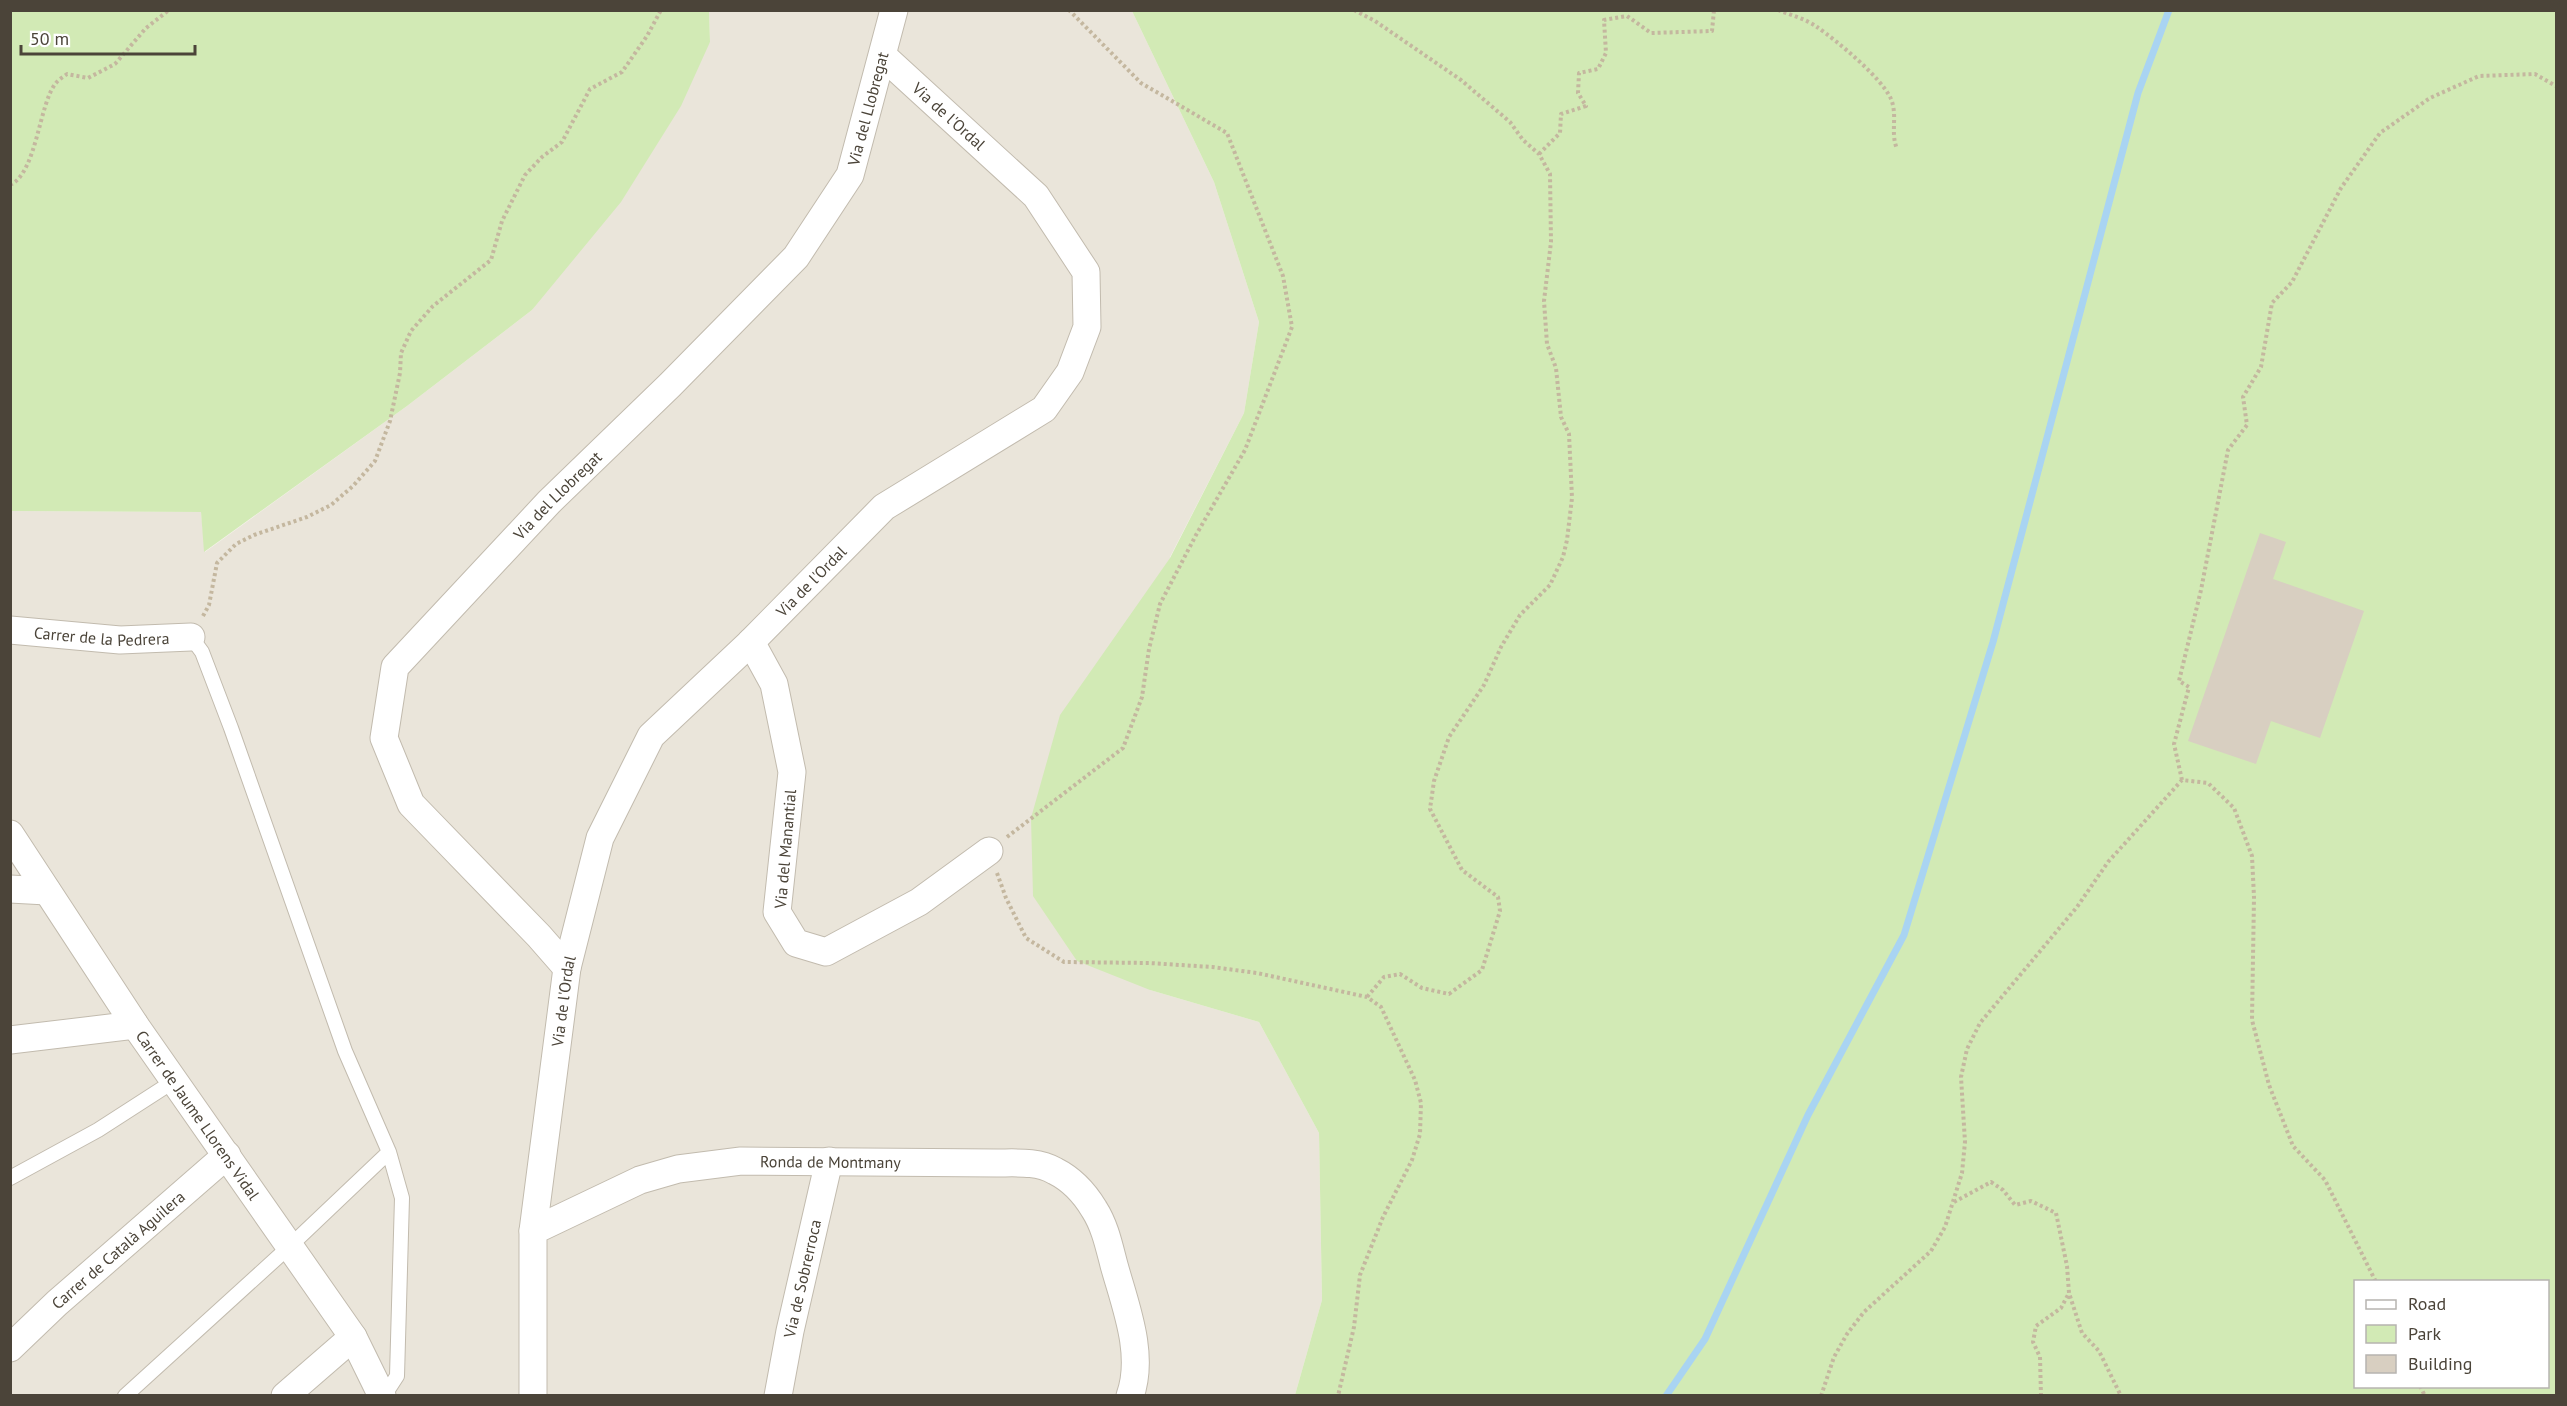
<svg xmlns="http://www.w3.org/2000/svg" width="2567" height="1406" font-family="'PT Sans',sans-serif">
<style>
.residential{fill:#eae5da}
.green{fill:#d2eab5;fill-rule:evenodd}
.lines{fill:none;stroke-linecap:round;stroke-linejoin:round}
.stream{stroke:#a9d4f2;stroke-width:7}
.building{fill:#d8cfc1}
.service-casing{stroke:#c2bbae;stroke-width:16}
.minor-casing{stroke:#c2bbae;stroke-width:29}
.path{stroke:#c4b79f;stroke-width:4;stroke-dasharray:3 3;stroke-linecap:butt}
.service{stroke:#fff;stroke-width:14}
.minor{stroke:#fff;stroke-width:27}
.labels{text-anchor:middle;stroke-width:4.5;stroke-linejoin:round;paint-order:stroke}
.street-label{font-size:16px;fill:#4b4439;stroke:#fff}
</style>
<rect width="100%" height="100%" fill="#f6f3ec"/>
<path class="residential" d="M709,11H1132L1214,182L1259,322L1244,413L1170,557L1150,990L1259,1022L1319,1133L1322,1300L1295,1395L11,1396V511L201,512L205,552L407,406L532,310L710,42Z"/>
<path class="green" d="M11,10H709L710,42L681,106L621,202L532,310L407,406L204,552L201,512L11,511Z
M1132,11H2556V1395H1295L1322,1300L1319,1133L1259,1022L1150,990L1077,961L1033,896L1031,818L1060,715L1170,558L1244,413L1259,322L1214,182ZM2356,1282H2548V1386H2356Z"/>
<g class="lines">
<path class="stream" d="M1666,1396L1705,1339L1808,1115L1904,935L1993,642L2138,93L2169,10"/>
</g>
<path class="building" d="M2260,533L2286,542L2273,579L2364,611L2320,738L2271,721L2256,764L2188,741Z"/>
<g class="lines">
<g class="service-casing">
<path id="service" d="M10,1178L98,1130L174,1081
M125,1396L290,1246L389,1152L345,1051L231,728L202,652L191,637
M384,1396L397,1376L402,1198L389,1152"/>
</g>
<g class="minor-casing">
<g id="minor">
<path id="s1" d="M10,630L120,640L191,637"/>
<path d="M751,642L774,684L792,772L777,912L796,943L826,952L919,902L989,851"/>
<path id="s2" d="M10,834L135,1025L353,1337L382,1396"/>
<path d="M10,889L47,891"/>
<path id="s3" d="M567,968L539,936L411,804L384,738L395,667L549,502L670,385L796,257L850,175L894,10"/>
<path d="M10,1040L135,1025"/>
<path id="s4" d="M533,1231L567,968L600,838L651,736L751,642L884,507L1044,409L1070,372L1087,327L1086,272L1036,196L883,56"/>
<path id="s5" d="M10,1348L57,1303L227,1155"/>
<path d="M285,1396L353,1337"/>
<path id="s6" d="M533,1396V1231L640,1180L678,1169L741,1161L997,1163C1016,1163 1038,1161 1055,1171C1071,1179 1085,1194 1094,1209C1105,1226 1109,1246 1114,1265C1125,1305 1145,1354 1130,1396"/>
<path id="s7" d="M778,1396L790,1331L829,1161"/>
</g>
</g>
<path class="path" d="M1354,10L1375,21L1461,80L1510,122L1523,140L1539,154L1550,174L1551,242L1544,301L1547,344L1556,368L1561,417L1569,434L1572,498L1567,540L1563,557L1550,585L1520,615L1501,647L1484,685L1449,737L1434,781L1430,809L1462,870L1498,897L1500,911L1482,970L1449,994L1422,988L1400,974L1384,977L1367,997
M1778,10C1791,15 1806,19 1817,27C1836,40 1882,78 1891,99C1898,116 1890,132 1897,149
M1539,154L1560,133L1561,114L1586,106L1578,93L1579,73L1598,69L1606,53L1604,20L1627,16L1651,33L1712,31L1714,10
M10,185C37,173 39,103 56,83C58,80 63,77 67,74L88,78L115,64L146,28L169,10
M203,616L209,605L217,563L236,544L254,535L307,517L331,505L353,486L375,461L390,421L400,373L401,353L411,331L433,306L491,260L502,221L525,175L542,157L562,142L590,89L622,72L647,36L661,10
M2182,780L2174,744L2189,687L2179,681L2201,590L2228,450L2247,425L2243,397L2261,367L2272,303L2292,282L2341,188L2380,133L2430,98L2479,76L2535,74L2556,86
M1007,837L1123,748L1142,697L1149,649L1160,604L1196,535L1245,450L1292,327L1283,276L1227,133L1141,83L1069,10
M997,873L1006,898L1026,938L1064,962L1149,963L1212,967L1257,973L1367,997L1381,1007L1415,1080L1421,1103L1420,1134L1412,1160L1383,1217L1360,1275L1354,1327L1338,1396
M1954,1202L1991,1182L2003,1190L2015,1205L2031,1201L2056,1213L2067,1266L2069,1293L2082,1333L2099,1351L2121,1396
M2420,1386L2425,1396
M1821,1396L1834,1357L1847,1334L1864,1312L1931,1251L1945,1227L1962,1173L1965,1142L1961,1077L1967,1049L1980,1023L2077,907L2108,862L2182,780L2208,783L2234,808L2252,856L2254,897L2252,1020L2269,1085L2293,1146L2325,1180L2376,1282
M2041,1396L2040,1357L2033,1342L2036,1326L2061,1308L2069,1293"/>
<use href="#service" class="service"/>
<use href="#minor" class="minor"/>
</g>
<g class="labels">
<g class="street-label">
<text dy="6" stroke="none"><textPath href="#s3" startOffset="1110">Via del Llobregat</textPath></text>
<text transform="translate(949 116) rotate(42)" y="6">Via de l'Ordal</text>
<text dy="6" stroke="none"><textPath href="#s3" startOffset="606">Via del Llobregat</textPath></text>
<text dy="6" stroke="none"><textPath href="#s4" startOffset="736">Via de l'Ordal</textPath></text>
<text dy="6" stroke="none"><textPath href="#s1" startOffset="92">Carrer de la Pedrera</textPath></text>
<text transform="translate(785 849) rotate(-85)" y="6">Via del Manantial</text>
<text dy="6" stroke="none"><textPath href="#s4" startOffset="232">Via de l'Ordal</textPath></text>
<text dy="6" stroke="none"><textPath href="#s2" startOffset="338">Carrer de Jaume Llorens Vidal</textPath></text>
<text dy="6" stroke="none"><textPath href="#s6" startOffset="476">Ronda de Montmany</textPath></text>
<text dy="6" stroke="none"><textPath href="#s5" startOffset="146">Carrer de Català Aguilera</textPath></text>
<text dy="6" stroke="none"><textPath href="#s7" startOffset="120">Via de Sobrerroca</textPath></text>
</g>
</g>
<rect width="2567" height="1406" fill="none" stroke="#4b4439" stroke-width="24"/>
<rect x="2354" y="1280" width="195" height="108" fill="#ffffff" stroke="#b7b4b0" stroke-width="1.5"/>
<rect x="2366" y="1300" width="30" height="9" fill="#ffffff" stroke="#b7b4b0" stroke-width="1.5"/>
<text x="2408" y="1310" font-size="18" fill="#4b4439">Road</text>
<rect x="2366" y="1325" width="30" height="18" fill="#d2eab5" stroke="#b7b4b0" stroke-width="1.5"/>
<text x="2408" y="1340" font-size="18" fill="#4b4439">Park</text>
<rect x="2366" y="1355" width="30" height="18" fill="#d8cfc1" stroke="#b7b4b0" stroke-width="1.5"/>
<text x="2408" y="1370" font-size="18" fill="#4b4439">Building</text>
<path d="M21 45v9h174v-9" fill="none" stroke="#4b4439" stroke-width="3"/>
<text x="30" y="45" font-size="18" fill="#4b4439" stroke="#ffffff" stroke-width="4.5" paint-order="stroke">50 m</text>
</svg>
